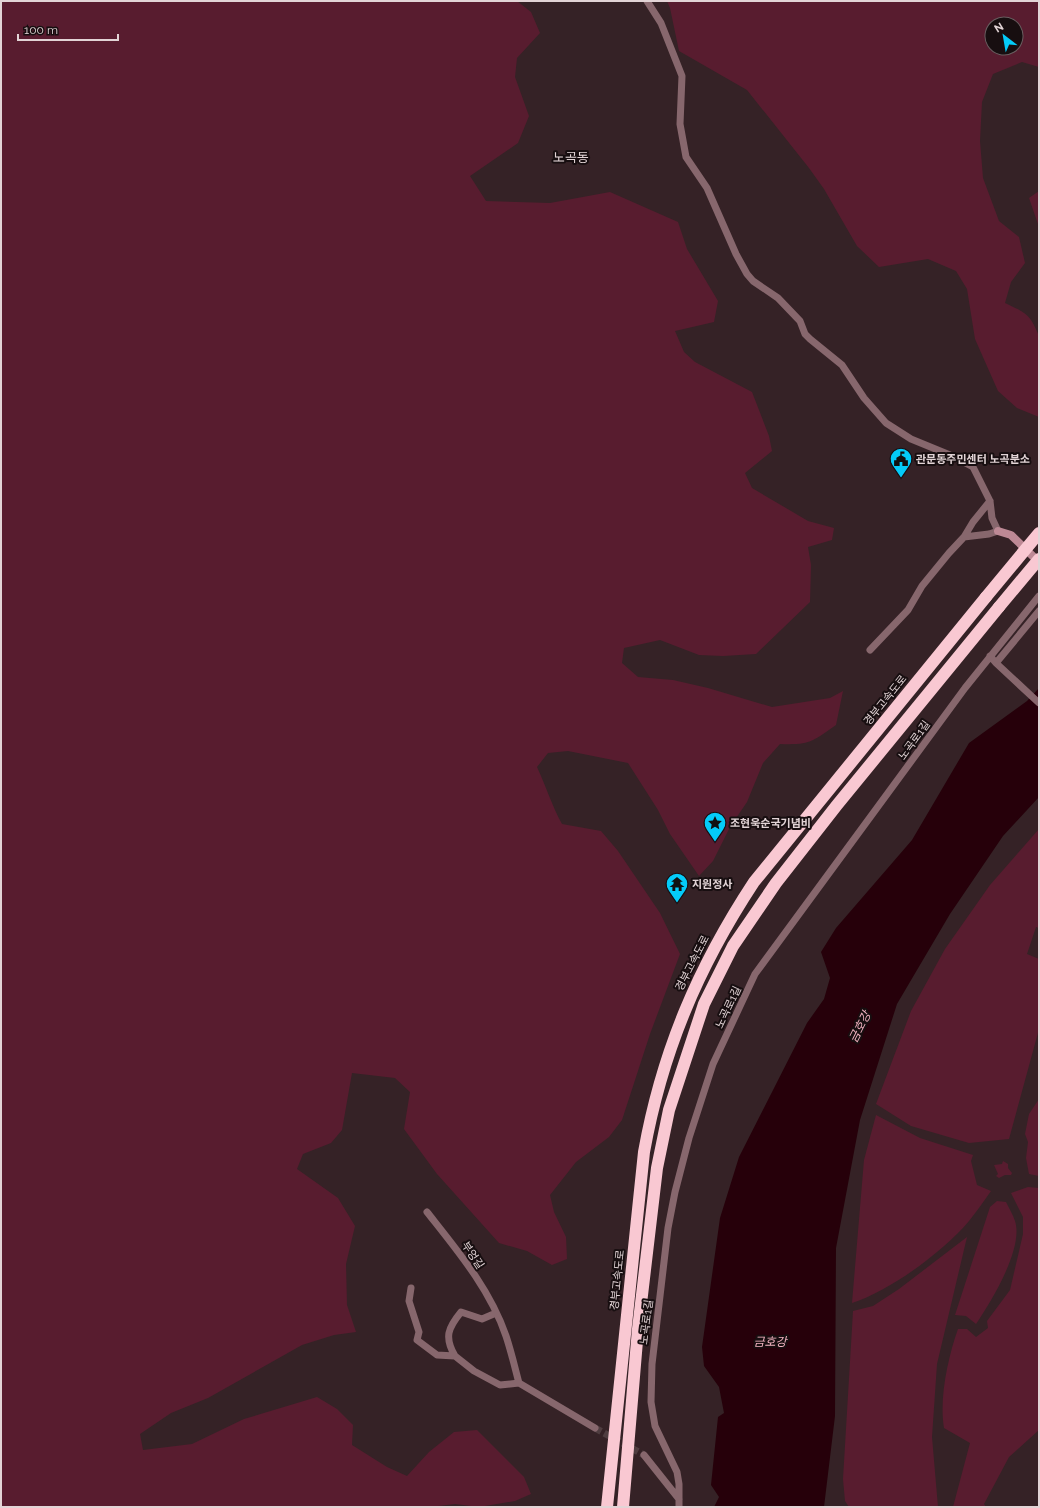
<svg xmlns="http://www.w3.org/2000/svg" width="1040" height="1508" font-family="Raleway,'Noto Sans KR',sans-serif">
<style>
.green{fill:#581c2f;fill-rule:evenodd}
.water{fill:#26000a}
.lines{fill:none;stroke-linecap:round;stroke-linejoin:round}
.minor-tunnel{stroke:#4f3d40;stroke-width:7;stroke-dasharray:7 3.5;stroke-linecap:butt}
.minor{stroke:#87676d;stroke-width:7}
.secondary{stroke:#bd8995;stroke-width:8}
.motorway{stroke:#f9c8d2;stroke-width:12}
.motorway-bridge{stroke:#f9c8d2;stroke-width:12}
.labels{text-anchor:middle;stroke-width:4;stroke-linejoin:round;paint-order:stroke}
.poi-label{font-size:11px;font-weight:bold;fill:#e2d4d6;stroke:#170e10;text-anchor:start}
.street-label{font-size:11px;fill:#e2d4d6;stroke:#170e10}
.water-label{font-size:12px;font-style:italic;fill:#f2b3c1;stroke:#170e10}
.quarter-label{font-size:13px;fill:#e2d4d6;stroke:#170e10}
</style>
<rect width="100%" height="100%" fill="#352226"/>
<path class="green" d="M1,1H517L531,12L540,33L517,58L515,77L529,116L518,143L470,176L486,201L550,203L610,192L678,222L687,249L718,301L714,322L675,331L684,352L695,362L752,392L769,436L772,451L745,473L752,488L808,521L834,528L832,540L808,547L811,565L810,602L756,654L723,656L699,655L660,640L624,648L622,663L638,677L673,680L708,688L772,707L830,698L843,691L836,725C811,742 811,745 780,744L763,763L747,802L730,827L713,861L699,876L670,834L658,810L628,763L568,751L548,753L537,767C546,786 552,806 562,824L601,831L618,851L660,913L680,954L650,1034L622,1120L609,1137L576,1162L550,1195L554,1212L566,1237L567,1259L552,1265L527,1251L499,1243L437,1174L404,1129L410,1092L395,1078L352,1073L342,1130L331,1143L303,1154L297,1169L338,1198L355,1226L346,1264L347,1305L356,1332L334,1335L302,1345L208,1398L171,1413L140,1434L143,1450L192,1444L244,1419L317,1397L337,1409L353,1425L352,1445L387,1467L407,1476L429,1452L454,1432L477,1430L524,1477L531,1494L515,1501L479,1507L455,1504L430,1507H1Z
M667,1H1039V67L1022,62L993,74L982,102L980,141L983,178L999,221L1019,237L1025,263L1011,282L1005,303C1026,313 1030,314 1039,336V417L1017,408L998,391L975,339L967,289L956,271L928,259L879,267L857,246L824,189L809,168L747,90L679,51L670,8ZM992,24H1016V48H992Z
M1039,191V227L1029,198Z
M1039,829V928L1036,927L1027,954L1039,959V1029L1009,1139L969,1143L911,1126L876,1104L911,1011L945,949L990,885Z
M1039,1099V1176L1029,1174L1026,1158L1028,1142L1025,1134L1029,1114Z
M876,1115L920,1138L973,1155L971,1161L977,1185L991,1191C984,1201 977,1211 969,1221C944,1251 890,1291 852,1303L864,1160Z
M1003,1161L1008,1164V1168L1012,1173L1011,1175H1005L999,1178L996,1176L998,1174L994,1165L1002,1164Z
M1028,1187L1039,1188V1430L1009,1457L984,1504L986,1507H953L970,1443L944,1428C939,1399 948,1357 958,1329H967L976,1337L988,1328L987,1321L1010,1290L1023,1234V1217L1011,1193Z
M997,1201L1006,1202C1009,1208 1013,1215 1015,1221C1024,1248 991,1302 976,1324L966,1316L955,1315L990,1207Z
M967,1237L937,1364L932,1437L938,1507H849L845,1501L843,1479L853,1311L873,1306L899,1289Z"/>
<path class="water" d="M1039,688V797L1003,836L950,914L897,1004L860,1120L836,1248L835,1416L824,1507H714L719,1497L711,1485L718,1417L724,1413L719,1387L704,1366L702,1347L720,1218L739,1157L807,1023L824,999L830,978L821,952L836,928L912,840L969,743L1027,701Z"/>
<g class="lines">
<path class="minor-tunnel" d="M595,1428L644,1455"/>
<path class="minor" d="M647,1L661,23L682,76L680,124L686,157L707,188L736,254L747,274L753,281L778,298L800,321L805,334L810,339L842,365L864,398L886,423L911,439L950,455L973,467L990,501L992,518L998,531L989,534L964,537L949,553L922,586L908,610L870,650
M964,537L973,522L990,501
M990,656L996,663L1039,611
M996,663L1039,703
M427,1212C457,1250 490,1289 506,1336C511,1351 515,1368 519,1383
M411,1288L409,1301L419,1332L417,1340L437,1355L455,1356L474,1371L500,1385L519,1383L595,1428
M455,1356C444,1337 448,1328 461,1312L482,1319L496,1313
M644,1455L679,1499
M679,1507V1484L677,1472L655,1426L651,1402L652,1364L668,1228L675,1192L689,1138L713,1064L755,974L965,688L1039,596"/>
<path class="secondary" d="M998,531L1011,535L1039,562"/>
<path class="motorway" d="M607,1507L644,1152C662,1052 698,967 754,882L986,597
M623,1507L638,1329L657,1168L669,1110L704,1004L733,946L776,883L837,805L999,607"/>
<path class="motorway-bridge" d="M986,597L1039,533
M999,607L1039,559"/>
</g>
<defs>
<g id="civic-pin" transform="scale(1.15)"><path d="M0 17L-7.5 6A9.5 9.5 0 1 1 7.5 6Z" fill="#04cbf9" stroke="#170e10"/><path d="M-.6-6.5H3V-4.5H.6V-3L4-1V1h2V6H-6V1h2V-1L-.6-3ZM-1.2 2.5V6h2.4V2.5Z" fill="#111"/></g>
<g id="sight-pin" transform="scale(1.15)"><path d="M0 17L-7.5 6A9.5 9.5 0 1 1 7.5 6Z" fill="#04cbf9" stroke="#170e10"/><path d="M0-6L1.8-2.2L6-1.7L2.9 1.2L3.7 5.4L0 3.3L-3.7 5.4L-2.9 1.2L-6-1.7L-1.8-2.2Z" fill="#111"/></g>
<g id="temple-pin" transform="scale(1.15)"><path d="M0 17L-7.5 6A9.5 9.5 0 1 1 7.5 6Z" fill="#04cbf9" stroke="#170e10"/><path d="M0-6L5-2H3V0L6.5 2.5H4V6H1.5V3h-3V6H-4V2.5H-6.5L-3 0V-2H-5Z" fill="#111"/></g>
</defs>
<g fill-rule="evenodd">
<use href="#civic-pin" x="901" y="459"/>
<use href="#sight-pin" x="715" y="823"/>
<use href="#temple-pin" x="677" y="884"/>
</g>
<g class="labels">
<g class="poi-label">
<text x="916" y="463">관문동주민센터 노곡분소</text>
<text x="730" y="827">조현욱순국기념비</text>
<text x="692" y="888">지원정사</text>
</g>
<g class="street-label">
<text transform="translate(885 700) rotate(-51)" y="4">경부고속도로</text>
<text transform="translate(914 740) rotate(-54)" y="4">노곡로1길</text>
<text transform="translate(692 963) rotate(-63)" y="4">경부고속도로</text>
<text transform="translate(728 1007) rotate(-65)" y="4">노곡로1길</text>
<text transform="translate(473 1255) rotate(56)" y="4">부엉길</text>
<text transform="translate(617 1280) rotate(-84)" y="4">경부고속도로</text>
<text transform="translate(646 1322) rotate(-83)" y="4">노곡로1길</text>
</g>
<g class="water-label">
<text transform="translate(860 1027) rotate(-63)" y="4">금호강</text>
<text x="770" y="1346">금호강</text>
</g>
<g class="quarter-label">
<text x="571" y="162">노곡동</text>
</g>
</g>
<rect width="1040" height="1508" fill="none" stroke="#e2d4d6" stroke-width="4"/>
<g transform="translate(1004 36) rotate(329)"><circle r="19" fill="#170e10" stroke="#685d5f"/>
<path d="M0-3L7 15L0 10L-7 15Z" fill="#04cbf9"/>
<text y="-6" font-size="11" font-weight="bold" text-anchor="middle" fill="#e2d4d6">N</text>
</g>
<path d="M18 34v6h100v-6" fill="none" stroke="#e2d4d6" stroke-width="2"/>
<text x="24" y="34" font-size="12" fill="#e2d4d6" stroke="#170e10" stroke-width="3" paint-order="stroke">100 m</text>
</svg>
